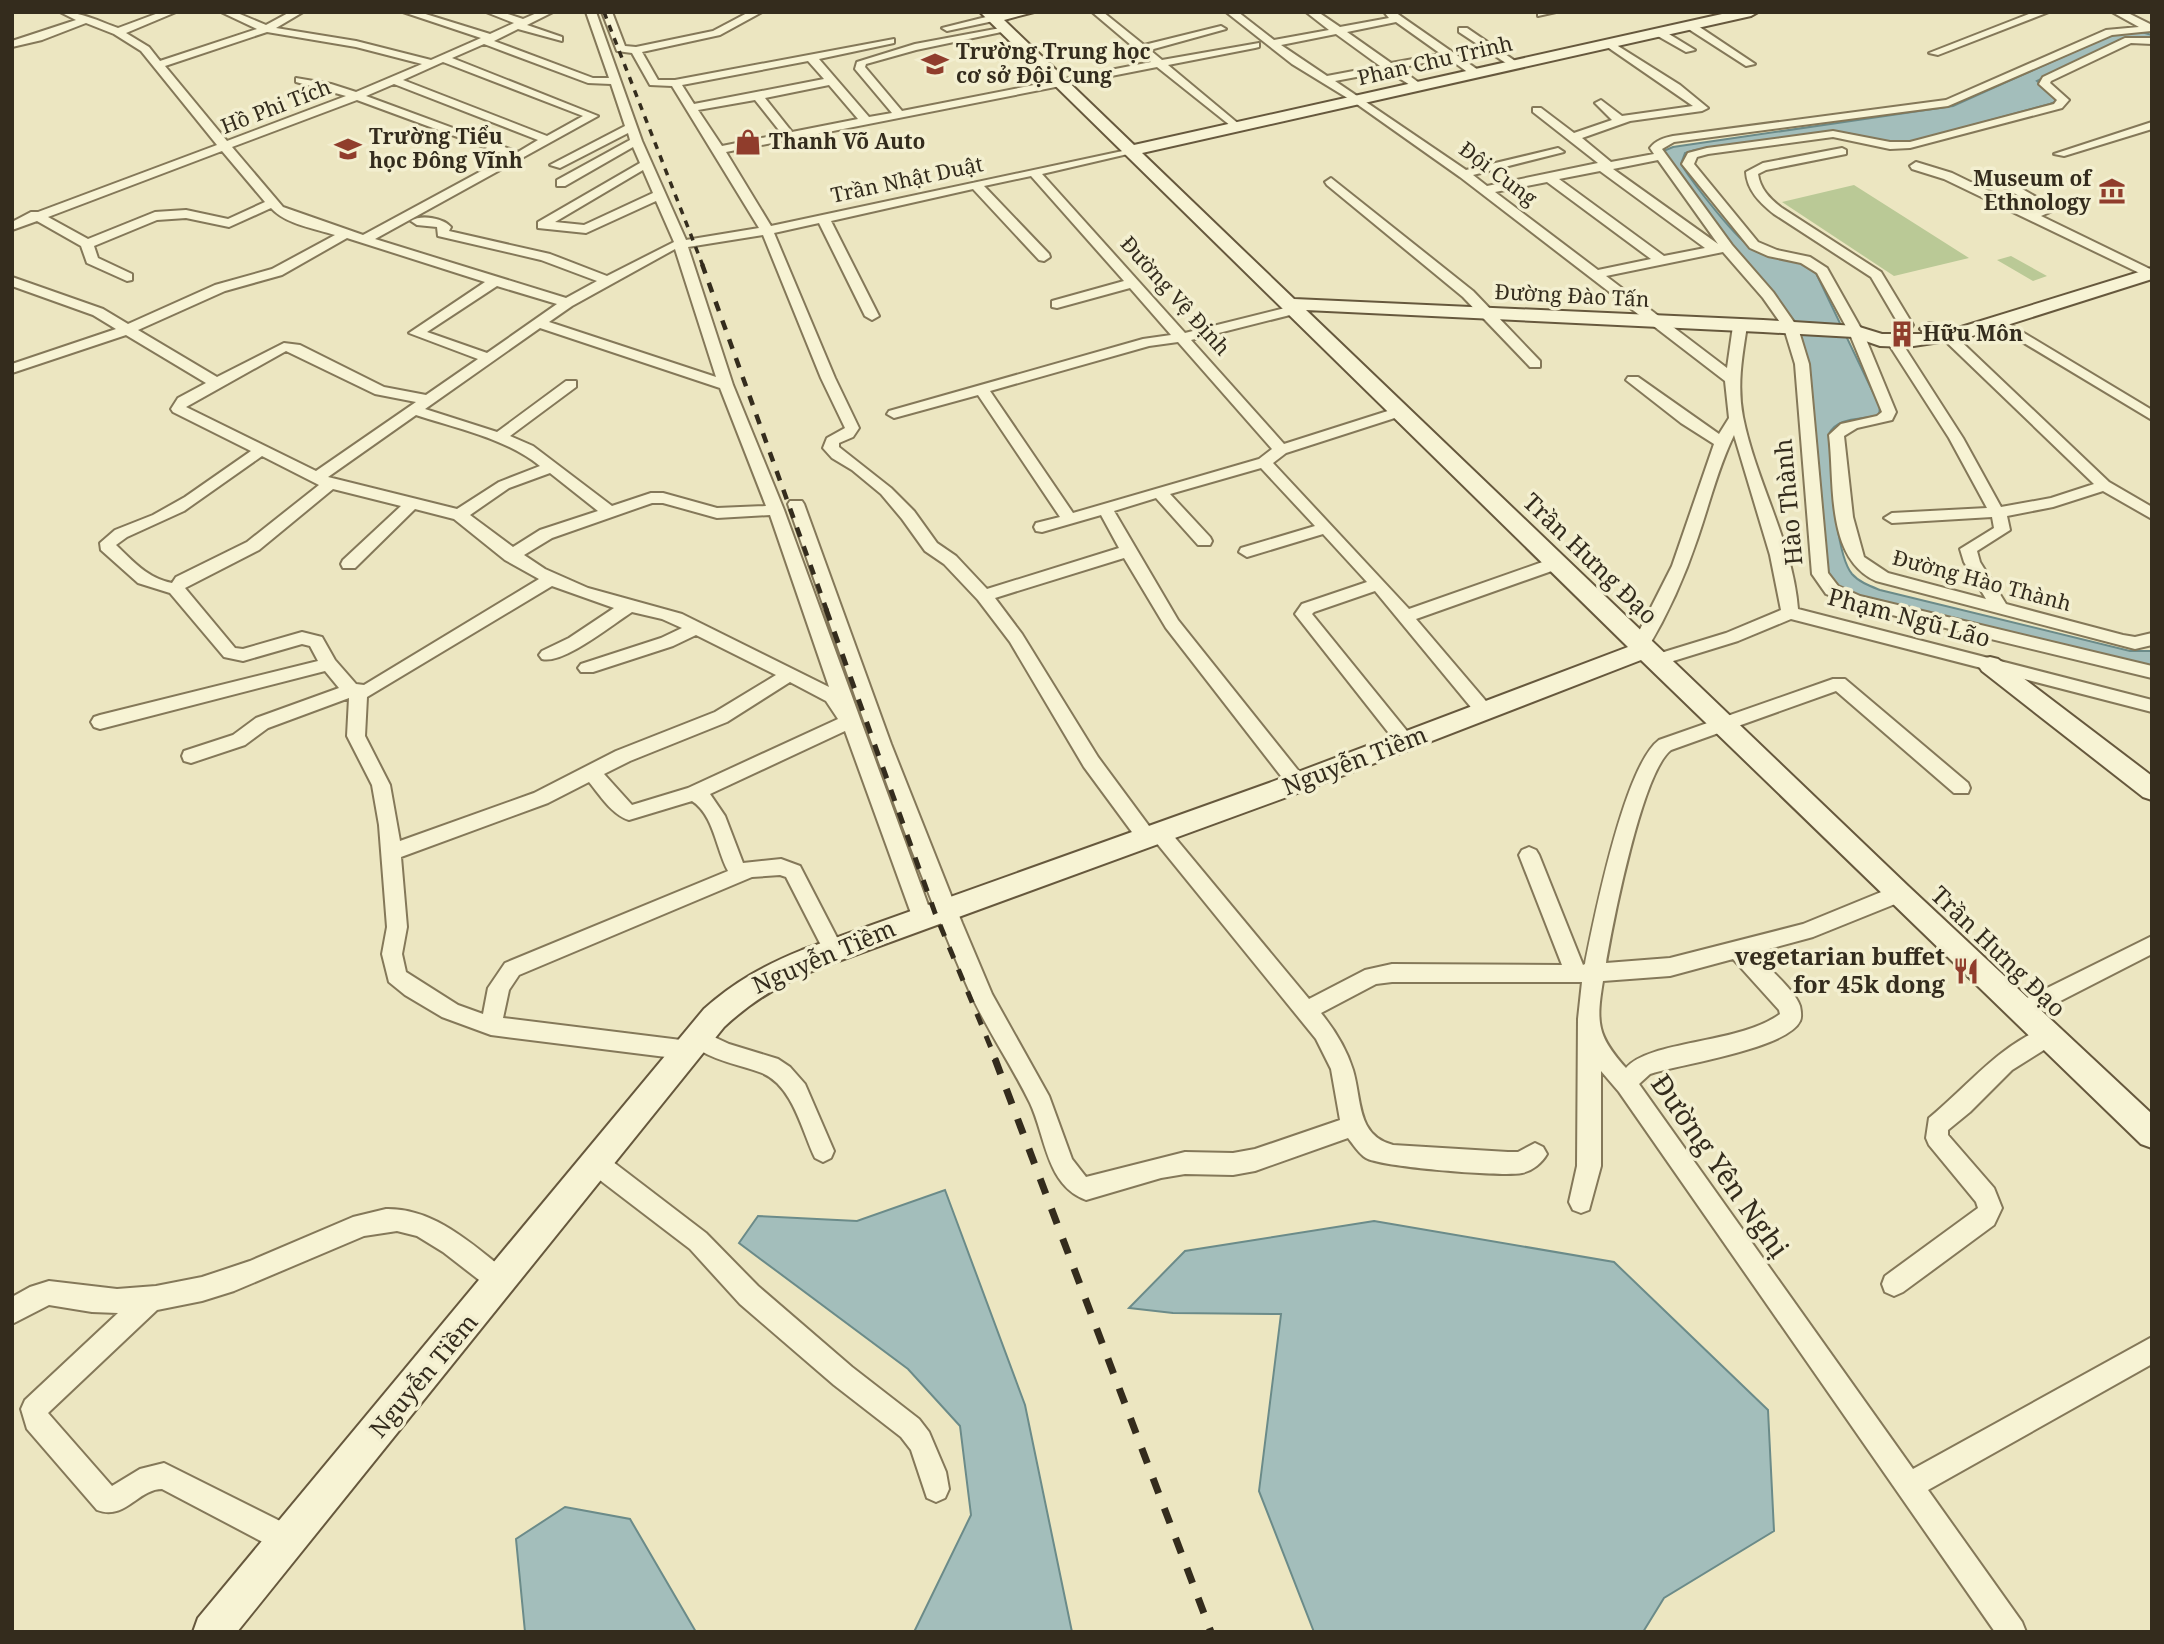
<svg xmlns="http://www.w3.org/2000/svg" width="2164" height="1644" font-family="'Noto Serif',serif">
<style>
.green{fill:#bac996}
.water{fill:#a3bebb;stroke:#6b8b89;stroke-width:2}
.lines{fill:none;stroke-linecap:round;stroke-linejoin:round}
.street-casing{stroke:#847859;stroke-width:4}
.secondary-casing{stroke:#66583d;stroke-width:4}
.street{fill:#f7f3d4;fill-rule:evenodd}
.secondary{fill:#f7f3d4;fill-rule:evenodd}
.rail-far3{stroke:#342c1d;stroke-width:3.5;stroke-dasharray:7 7;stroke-linecap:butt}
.rail-far2{stroke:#342c1d;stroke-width:4.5;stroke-dasharray:10 10;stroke-linecap:butt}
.rail-far1{stroke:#342c1d;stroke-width:5;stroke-dasharray:12 12;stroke-linecap:butt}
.rail{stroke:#342c1d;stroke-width:7;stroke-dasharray:16 16;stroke-linecap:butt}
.labels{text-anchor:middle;stroke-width:7;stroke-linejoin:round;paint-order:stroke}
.far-poi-label{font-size:21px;font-weight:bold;fill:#342c1d;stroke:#f3efd0;text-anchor:start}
.far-street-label{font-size:21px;fill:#342c1d;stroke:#f3efd0}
.street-label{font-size:24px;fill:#342c1d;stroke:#f3efd0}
.poi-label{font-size:24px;font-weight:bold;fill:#342c1d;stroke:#f3efd0;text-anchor:end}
.near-street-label{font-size:28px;fill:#342c1d;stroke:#f3efd0}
</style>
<rect width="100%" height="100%" fill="#ece6c1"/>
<path class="green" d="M1854,185L1969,258L1894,276L1782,202Z
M2011,256L2047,276L2033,281L1997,260Z"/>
<path class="water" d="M2138,31L2152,35V39L2134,37L2120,40L2037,81L2055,96V102L2050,104L1903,144C1878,142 1858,133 1835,132L1695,150L1685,153L1681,164C1693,183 1737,241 1756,251C1776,261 1799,256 1816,273L1880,407L1879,415C1863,420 1837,416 1829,434C1832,465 1834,552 1852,574C1859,582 1870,586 1880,590L2130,651H2152V669L1857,596L1842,590L1824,573L1796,323L1732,248L1661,152L1673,147L1953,106L2116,33Z
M945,1190L1025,1405L1072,1632H914L971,1515L960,1426L908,1369L739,1243L758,1216L857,1221Z
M1374,1221L1614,1262L1768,1410L1774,1531L1664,1598L1643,1632H1314L1259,1491L1281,1314L1173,1313L1129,1308L1185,1251Z
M565,1507L630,1519L696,1632H525L516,1539Z"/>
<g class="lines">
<g class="street-casing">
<path id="street" d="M60,12C82,12 98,21 118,28L161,12H176L126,33L149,47L160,61L257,29L221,12H235L266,25L290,12H303L276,28L356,41L431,60L481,38L403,12H419L490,34L514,23L486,12H502L523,19L539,12H553L527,25L562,37V41L518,29L494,41L593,78H609L586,12H596L642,141L686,240L759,228L672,86L650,85L632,53L617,51L602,12H612L625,46L636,47L713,31L749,12H762L720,35L642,52L658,80H675L894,39V43L819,59L869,117L892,113L855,69L857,62L915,44L1006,27L1011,30L916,50L866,64L865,67L902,111L1151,62L1092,12H1103L1144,45L1221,26L1226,29L1150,50L1162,60L1259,43V47L1255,48L1168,65L1240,125L1242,127L1236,130L1157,67L726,152L771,226L1132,149V153L1042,174L1185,333L1293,306L1298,307V313L1191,340L1284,444L1394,409H1404L1406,412L1404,415L1286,453L1273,463L1409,609L1551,559H1563L1565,563L1563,567L1416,619L1491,707L1494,712L1491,717H1479L1375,591L1314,612L1312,614L1411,736L1414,741L1411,746H1399L1295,614L1302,604L1367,582L1323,534L1247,557L1239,552L1241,548L1315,526L1261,468L1170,494L1210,537L1212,541L1210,545H1198L1156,498L1114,511L1178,620L1305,779L1307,784L1305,789H1291L1166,628L1124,558L995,598L1022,634L1098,757L1152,830L1160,826L1167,828L1309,999L1365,970L1392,964L1562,965L1519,855L1522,850L1529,847L1536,850L1539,855L1583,965L1585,964C1594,919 1624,766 1659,740L1833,679H1845L1968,783L1970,788L1968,793H1954L1836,691L1671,750C1642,772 1613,922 1606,963L1670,958L1803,924L1891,888L1898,886L1905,888L1908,894L1905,900L1813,937L1754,953C1766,966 1795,990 1800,1006C1801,1011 1802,1017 1800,1021C1787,1049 1680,1064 1650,1074L1639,1084L1913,1469L2152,1337V1364L1928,1490L2022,1622L2026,1632H1995L1619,1092L1601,1071V1166L1589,1210L1581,1213L1573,1210L1569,1202L1577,1166L1578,1019L1582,982H1392L1376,984L1321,1013C1334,1029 1347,1050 1353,1070C1362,1100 1356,1135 1393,1145L1508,1152H1518L1535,1143L1543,1147L1547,1154C1542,1163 1532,1171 1522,1173C1503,1177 1381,1167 1366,1158C1359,1154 1353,1144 1348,1138L1255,1171L1233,1175L1185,1174L1161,1178L1086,1200C1046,1185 1046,1137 1030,1103C1010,1062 983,1024 965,981C898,825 844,664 788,504L790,501H802L804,504L891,744L962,923L992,994L1049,1096L1072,1159L1086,1177L1185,1152L1233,1153L1255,1149L1340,1120L1331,1069L1316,1039L1155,841L1147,846L1140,843L1084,767L1010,642L978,600L944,564L925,551L902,519L881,494L852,470L832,458L823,448L827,438L845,428L821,378L763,235L688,247L733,385L784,510L932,916L929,922L922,924L915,922L912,916L845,731L710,794L725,816L743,863L781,859L800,866L844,951L841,957L834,960L827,957L786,877L780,875L752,877L519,975L509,990L503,1018L689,1041L691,1032L699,1030L729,1044L778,1059L790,1067L805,1084L834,1151L831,1158L823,1162L815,1158C802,1131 793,1086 762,1073C741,1065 720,1062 701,1051L698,1058L690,1060L491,1035L442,1017L405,995L389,982L382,954L387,927L379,825L372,785L347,736L349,698L268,728L245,745L191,763L184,761L182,756L184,751L233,735L256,718L339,688L325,671L100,729L94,727L91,722L94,717L100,715L318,661L310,646L302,644L243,661L224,657L170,593L138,583L101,550L100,543L115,530L153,515L185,497L251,451L173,412L171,409L178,398L206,383L126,335L12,373V364L116,329L93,315L12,286V277L103,309L128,324L215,285L272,269L335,235C316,229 285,224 271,208L229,227L186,218L157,220L94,246L98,258L132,274V280L127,281L87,263L81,246L37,221L12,230V222L31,212H38L217,145L141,51L114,34L86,23L42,40L12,47V41L76,20ZM267,32L356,47L422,64L356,92L331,84L296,78V82L346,96L227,141L165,66ZM484,44L588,83L611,84L625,126L550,165L560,168L628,133L630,140L557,180V186H565L633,147L640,163L538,222V228L586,233L656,201L674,242L607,276L550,254L449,231L451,227C443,218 421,214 411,221L417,225L437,227L438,236L541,260L597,281L566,298L375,239L598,116L452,58ZM808,61L824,79L694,104L682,85ZM443,62L583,116L547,136L403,80ZM394,84L538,140L518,152L366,96ZM829,85L858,119L792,132L765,98ZM357,100L509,156L363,235L283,207L232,147ZM755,100L782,134L722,146L698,110ZM222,151L265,202L228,219L186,210L155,212L88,239L48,217ZM643,170L653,193L584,225L555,222ZM1031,176L1124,281L1052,301V307L1057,308L1130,288L1171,335L1143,339L889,411L887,414L894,418L978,395L1060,517L1036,523L1034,527L1036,531L1042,532L1101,515L1119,548L987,589L956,556L937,543L914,511L891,488L839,447V443L853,437L859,428L835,378L774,233L819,223L865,316L872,320L879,316L831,221L973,189L1039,260L1044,261L1050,257L1049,254L984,186ZM347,238L485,282L409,333L478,359L426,395L384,387L300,345L284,343L217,377L138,330L225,291L282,275ZM675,249L716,377L549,322L572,306ZM497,286L557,304L487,353L427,332ZM540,328L720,388L766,506L717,508L663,493H651L612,506L533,446L510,436L576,387V381H566L497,432L425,409ZM1178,342L1272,449L1259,459L1073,513L990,391L1149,346ZM286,351L375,394L416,402L316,471L186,407ZM416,415C458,429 505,438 540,466L499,482L457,509L328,477ZM262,456L319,485L247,542L176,577L172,583C147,578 133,561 116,545L127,537L184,511ZM550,473L598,511L540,530L513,547L470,515L509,488ZM333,489L401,506L343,560L341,564L343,568H355L415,509L454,519L505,560L539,579L364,685L356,684L335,660L322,637L302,632L243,649L235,648L185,588L259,550ZM652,503H663L717,518L770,515L829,687L682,614L588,588L545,569L524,555L552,538ZM552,586L614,608L569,638L542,651L539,655L542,659C563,665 613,624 632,612L662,619L682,628L661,638L581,664L578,668L581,672H593L673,646L696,635L776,675L715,712L616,751L534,793L400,841L390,785L365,736L367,697ZM790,682L826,701L838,719L688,788L632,805L604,774L630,761L727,722ZM589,782C600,795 612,815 629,820L692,801C714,815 716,849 728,871L505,963L488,988L483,1014L458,1005L406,972L402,954L407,927L401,857L548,803ZM1733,959L1779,1010L1780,1014C1740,1044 1650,1040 1626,1068C1597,1036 1596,1023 1603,981L1670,976Z
M1226,12H1238L1274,40L1329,30L1306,12H1318L1340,27L1389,18L1384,12H1395L1402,17L1481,72V76H1473L1448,58L1399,68L1422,85V89L1418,90L1388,71L1335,81L1466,170L1558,148L1564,152L1473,175L1487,186L1598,163L1533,112V108H1541L1574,133L1612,120L1595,103L1601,100L1622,116L1693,106L1606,46V42L1610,41L1680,85L1708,108L1702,111L1630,121L1582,138L1611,162L1654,154L1650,148C1656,140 1664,138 1673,136L1946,100L2106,30L2139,27L2112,12H2126L2152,25L2151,31L2112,35L1948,106L1674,142L1662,149L1732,245L1773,292L1798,328L1809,364L1828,573L1838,586L1860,596L2152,666V678L1855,606L1826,594L1812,574L1795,364L1784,328L1763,298L1723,252L1606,276L1727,368L1733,326L1740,322L1747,326C1742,357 1737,386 1743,417C1756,482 1793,543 1798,609L2152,700V712L1791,619L1738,641L1657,666L1651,664L1648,660L1651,656L1726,633L1781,610L1770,555L1734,435C1718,468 1710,502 1698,537C1685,576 1668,614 1647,649H1635L1632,645L1672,566L1714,444L1681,423L1626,380L1628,377H1638L1719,434L1729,418L1725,381L1460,177L1354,102L1292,64ZM1396,22L1441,54L1391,63L1347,32ZM1336,34L1380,66L1327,76L1281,45ZM1658,160L1718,244L1613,169ZM1600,171L1705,248L1664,256L1559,179ZM1547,182L1651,259L1598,270L1495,192Z
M1538,12H1556L1538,16Z
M2034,12H2049L1938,55L1929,53Z
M994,15L998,16V20L947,31L942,28Z
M1687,24H1695L1755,64L1746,66L1687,28Z
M1459,28H1467L1521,65L1512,67L1459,32Z
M1656,31H1664L1695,50L1686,52L1656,35Z
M2125,38H2152V44L2131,43L2051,81L2050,83L2069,100L2062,108L1910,148L1890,149L1833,137L1708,154L1697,157L1694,164L1758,242L1777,250L1810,257L1827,268L1863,332L1896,412L1892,420L1857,428L1844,436L1853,517L1864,557L1888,573L1986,599L1964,562L1960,549L1994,528L1992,517L1892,523L1884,518L1892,513L1987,508L1949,438L1886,340L1888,337L1893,336L1900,340L1963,438L2001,507L2051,498L2094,484L1938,334L1945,330L1950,331L2109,482L2152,507V519L2103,491L2053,507L2007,516L2010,530L1977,551L1980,562L2006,604L2123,635L2135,637L2152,633V645L2135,649L1876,581C1825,558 1835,482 1829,435L1841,424L1877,416L1882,412L1849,332L1817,273L1801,263L1768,256L1750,248L1682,164L1688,153L1707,148L1833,131L1890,142H1910L2054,104L2057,100L2039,84L2043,77Z
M2152,122V129L2064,156L2054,154Z
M1842,148L1846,150V154L1766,170L1758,174C1760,189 1770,199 1782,208L1881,272L1913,325L1911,328H1901L1871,277L1774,214C1760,203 1747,190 1746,172L1763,163Z
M1916,162L1952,173L2030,211L2040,208L1993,181L2003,178L2057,209L2041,216L2152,270V279L1944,179L1912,169L1910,166Z
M1331,178L1473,291L1540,361V367H1530L1463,297L1327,185L1325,182Z
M1999,318L2152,410V420L1994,325L1992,322Z
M2152,936V954L2029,1017L2021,1020L2013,1017L2010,1011L2013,1005Z
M2047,1027L2055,1029L2058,1036L2055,1043L2012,1070L1970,1112L1948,1130V1135L1994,1188L2002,1208L1994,1225L1903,1292L1894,1296L1885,1292L1882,1284L1885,1276L1978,1208L1976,1202L1929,1145L1926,1138L1929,1118C1967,1087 2000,1044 2047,1027Z
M596,1152L604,1155L706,1233L758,1286L852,1367L919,1419L929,1432L946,1472L949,1489L945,1498L936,1502L927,1498L911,1450L901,1437L834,1385L740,1304L690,1249L588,1171L584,1163L588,1155Z
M386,1209C435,1208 473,1245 510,1274L513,1282L510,1290L501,1294L492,1290L443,1252L417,1236L397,1231L364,1236L234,1291L202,1301L157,1310L48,1413L112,1486L140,1469L164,1463L298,1530L302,1540L298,1550L288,1554L278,1550L162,1489C138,1489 125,1521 97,1510L27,1429L21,1409L25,1400L118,1313L92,1312L49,1305L12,1324V1297L30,1287L49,1281L117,1289L156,1286L202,1277L250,1261L353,1217Z"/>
</g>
<g class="secondary-casing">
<path id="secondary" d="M980,12H1034L1004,20L1134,145L1731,12H1758L1751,16L1142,153L1294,299L1763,320L1856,326L1882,334H1926L1920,329L1929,323L1958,328L2152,268V279L1966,338L1907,347L1880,346L1854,337L1763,332L1306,310L1908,886L2152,1114V1148L2141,1144L1641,660L1287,797L822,967C785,981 754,999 724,1027L237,1632H193L198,1618L704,1009C734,982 765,965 802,950L1269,783L1628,647Z
M1990,657L1998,659L2152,776V800L2143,797L1982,671L1978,665L1982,659Z"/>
</g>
<use href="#street" class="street"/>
<use href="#secondary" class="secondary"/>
<path class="rail-far3" d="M604,12L703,266"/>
<path class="rail-far2" d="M702,264L827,611"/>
<path class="rail-far1" d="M826,609L935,913L996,1060"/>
<path class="rail" d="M995,1059L1211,1632"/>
</g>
<defs>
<g id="school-bare" transform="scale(2.1)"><path d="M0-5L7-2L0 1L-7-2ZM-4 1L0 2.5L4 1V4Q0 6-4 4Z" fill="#903d2c" stroke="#f3efd0" stroke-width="2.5" paint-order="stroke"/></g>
<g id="shop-bare" transform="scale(2.1)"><path d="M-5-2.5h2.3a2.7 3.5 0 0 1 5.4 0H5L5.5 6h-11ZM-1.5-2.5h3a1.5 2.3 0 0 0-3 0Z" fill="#903d2c" stroke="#f3efd0" stroke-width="2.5" paint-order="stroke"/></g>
<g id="museum-bare" transform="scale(2.1)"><path d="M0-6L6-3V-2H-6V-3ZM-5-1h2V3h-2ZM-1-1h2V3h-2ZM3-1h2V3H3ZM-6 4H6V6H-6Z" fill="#903d2c" stroke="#f3efd0" stroke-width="2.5" paint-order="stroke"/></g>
<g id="building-bare" transform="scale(2.1)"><path d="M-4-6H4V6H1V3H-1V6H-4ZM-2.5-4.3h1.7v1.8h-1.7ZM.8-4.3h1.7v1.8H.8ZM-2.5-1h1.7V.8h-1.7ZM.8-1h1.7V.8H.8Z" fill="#903d2c" stroke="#f3efd0" stroke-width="2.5" paint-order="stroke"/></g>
<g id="restaurant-bare" transform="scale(2.1)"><path d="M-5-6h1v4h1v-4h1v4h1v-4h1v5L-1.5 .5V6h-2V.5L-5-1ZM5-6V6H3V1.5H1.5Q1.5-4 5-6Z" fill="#903d2c" stroke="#f3efd0" stroke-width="2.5" paint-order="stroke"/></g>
</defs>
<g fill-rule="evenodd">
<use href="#school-bare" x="935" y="64"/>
<use href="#shop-bare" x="748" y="142"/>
<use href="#school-bare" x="348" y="149"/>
<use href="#museum-bare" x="2112" y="191"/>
<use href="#building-bare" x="1902" y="334"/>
<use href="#restaurant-bare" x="1966" y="971"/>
</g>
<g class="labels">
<g class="far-poi-label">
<text x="956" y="59">Trường Trung học<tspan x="956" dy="24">cơ sở Đội Cung</tspan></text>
<text x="369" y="144">Trường Tiểu<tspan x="369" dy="24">học Đông Vĩnh</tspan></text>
<text x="769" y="149">Thanh Võ Auto</text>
<text x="2091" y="186" text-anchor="end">Museum of<tspan x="2091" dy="24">Ethnology</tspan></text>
<text x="1923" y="341">Hữu Môn</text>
</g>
<g class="far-street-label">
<text transform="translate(1435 61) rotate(-13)" y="7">Phan Chu Trinh</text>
<text transform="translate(276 107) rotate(-21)" y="7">Hồ Phi Tích</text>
<text transform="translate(1498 174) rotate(37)" y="7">Đội Cung</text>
<text transform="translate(907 180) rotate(-12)" y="7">Trần Nhật Duật</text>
<text transform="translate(1175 296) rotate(48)" y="7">Đường Vệ Định</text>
<text transform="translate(1572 296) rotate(3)" y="7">Đường Đào Tấn</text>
<text transform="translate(1982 581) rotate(15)" y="7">Đường Hào Thành</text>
</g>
<g class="street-label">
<text transform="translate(1789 502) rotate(-95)" y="8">Hào Thành</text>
<text transform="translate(1590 559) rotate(44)" y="8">Trần Hưng Đạo</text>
<text transform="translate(1909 618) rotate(15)" y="8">Phạm Ngũ Lão</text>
<text transform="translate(1355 761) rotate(-21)" y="8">Nguyễn Tiềm</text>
<text transform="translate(1998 952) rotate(44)" y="8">Trần Hưng Đạo</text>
<text transform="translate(824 957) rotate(-23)" y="8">Nguyễn Tiềm</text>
<text transform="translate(424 1376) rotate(-50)" y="8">Nguyễn Tiềm</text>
</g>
<g class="poi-label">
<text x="1945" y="965">vegetarian buffet<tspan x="1945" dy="28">for 45k dong</tspan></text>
</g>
<g class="near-street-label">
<text transform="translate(1720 1166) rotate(55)" y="10">Đường Yên Nghị</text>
</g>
</g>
<rect width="2164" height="1644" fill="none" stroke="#342c1d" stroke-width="28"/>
</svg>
